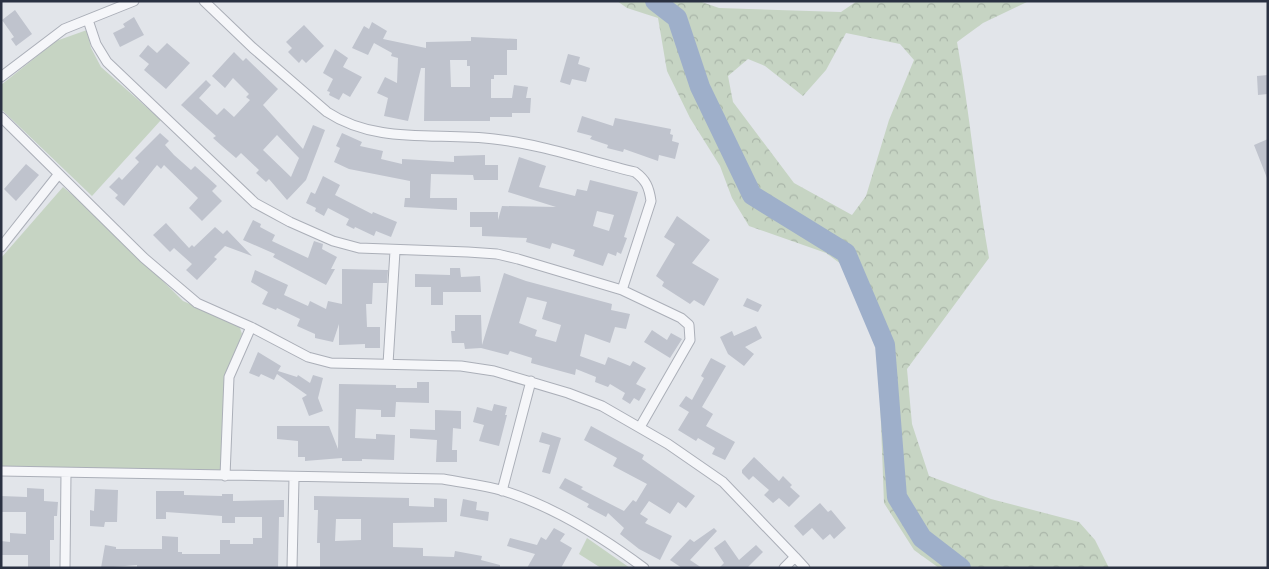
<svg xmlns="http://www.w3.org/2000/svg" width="1269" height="569" font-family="'Golos Text',sans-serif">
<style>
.green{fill:#c6d4c3}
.forest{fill:url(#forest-crowns);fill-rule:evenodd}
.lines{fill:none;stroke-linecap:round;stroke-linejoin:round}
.river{stroke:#9eafca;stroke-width:20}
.building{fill:#bfc3cd;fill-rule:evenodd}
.street-casing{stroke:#abafb8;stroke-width:11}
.street{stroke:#f5f6f9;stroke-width:9}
</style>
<defs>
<pattern id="forest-crowns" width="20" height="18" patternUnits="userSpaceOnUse" patternTransform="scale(1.25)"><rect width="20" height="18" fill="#c6d4c3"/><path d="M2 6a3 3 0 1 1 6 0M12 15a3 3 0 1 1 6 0" fill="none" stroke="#aab6a9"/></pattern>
</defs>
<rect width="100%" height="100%" fill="#e2e5ea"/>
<path class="green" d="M87,30L91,48L101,67L161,120L92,196L1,109V85L56,41Z
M63,187L99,217L183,301L239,325L242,334L226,376L222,421L221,471L1,466V258Z
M587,538L630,568H601L579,554Z"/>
<path class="forest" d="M617,1H699L719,8L841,12L857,1H1029L983,23L957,42C970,114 976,186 989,258L907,369L912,424L929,476L991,499L1079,522L1095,540L1109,568H939L914,550L884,503L878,346L841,264L826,253L749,226L732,198L720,166L690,118L667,71L658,18L627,8ZM846,33L900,44L914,60L889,120L866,196L852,215L794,183L733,102L728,76L748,59L765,66L803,96L826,70Z"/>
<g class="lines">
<path class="river" d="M655,1L677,18L700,87L752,195L846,253L885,345L897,497L922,538L961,568"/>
</g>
<path class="building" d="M15,10L32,34L16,46L11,39L14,37L2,20Z
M134,17L144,35L120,47L113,33L125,27L123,24Z
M372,22L387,31L383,39L426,48V42L471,41V37L517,39V50H507V75H494V79H491V98H512L514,85L528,87L526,98H531L530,113H512V117H490V121H424L425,68H421L408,121L384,116L388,98L377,93L385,77L397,83L398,58L391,56L392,53L374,43L368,55L352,48L364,26L369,29ZM450,60H467V66H470V87H451Z
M304,25L324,46L306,63L302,59L299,63L288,52L292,48L286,42Z
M167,43L190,63L166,89L144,70L149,64L139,56L148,45L157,53Z
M335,49L348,58L343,67L362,77L350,97L343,93L339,100L329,95L330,92L327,91L333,79L323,73Z
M234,52L243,61L246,58L278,89L263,105L303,149L313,125L325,130L306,180L287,200L269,179L266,182L256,173L259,170L241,153L236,158L222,146L213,138L216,136L181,105L206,80L211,85L199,98L217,115L224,108L234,117L250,100L246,97L249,94L233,78L225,88L212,76ZM277,135L299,158L291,177L263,150Z
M568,54L580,57L578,64L590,68L586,82L572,79L570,85L560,82Z
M1268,75V94L1258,95L1257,76Z
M582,116L613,126L615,118L671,129L670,134L673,135L672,141L679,143L675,159L659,155L658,161L624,149L623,152L607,148L608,145L590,139L592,136L577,132Z
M160,133L169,141L165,145L174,155L191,170L195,166L217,186L212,191L222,201L202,221L189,208L198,198L164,165L161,169L157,165L124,206L115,198L118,195L109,187L119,177L122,180L139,162L135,158Z
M342,133L362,142L360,146L383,151L381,159L402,164V159L454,162V156L485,155V165H498V180H474L473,175L431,174L430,198H457V210L404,207L405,198H410V181L349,169L334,162L340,148L336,146Z
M1268,139V177L1267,178L1254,145Z
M519,157L546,166L539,187L575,196L577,189L587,191L590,180L638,192L624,237L627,238L621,254L617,252L616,256L608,253L603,266L573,256L575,250L552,243L550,249L526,242L527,238L482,236V227H470V212H498V220L502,206L556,207L508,192ZM597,211L614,215L609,231L593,226Z
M26,164L39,175L16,201L4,189Z
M323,176L340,185L335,195L372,214L373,212L397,222L391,237L376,231L374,236L355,227L354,229L346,225L349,219L328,208L324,216L315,211L316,208L306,203L311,192L315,194Z
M677,216L710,240L692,263L719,279L704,306L694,300L690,304L662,286L664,282L656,276L675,244L664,237Z
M253,220L261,224L260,227L275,235L272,241L308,258L314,241L323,244L322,249L337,257L331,269H335L326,285L273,257L275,254L243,240Z
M166,223L189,248L192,245L194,247L215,227L223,234L227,230L252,256L225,246L214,257L217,259L197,280L186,270L192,264L174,248L170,252L153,235Z
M450,268H460L461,277L480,276L481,292H443V305H431V287H415V274L450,275Z
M342,269L388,270L387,283H373L372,304H366L367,327H380V348H365V344L339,345V324L333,342L315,338V334L297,326L300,319L277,308L276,310L262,304L268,292L251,282L255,270L288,285L284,295L308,306L310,301L326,309L328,301L342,304Z
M504,273L526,281L612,304L611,310L630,314L626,329L615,327L610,343L585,334L580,356L605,365L608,357L630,366L633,361L646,368L636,384L646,389L639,401L634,398L630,404L622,399L625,393L610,384L608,387L595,382L596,377L576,369L575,375L531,363L532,358L510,351L508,355L481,348L465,349L464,343H452L451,331H455V315H481L482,345ZM527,297L547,302L542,319L561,325L556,342L535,336L537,330L519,323Z
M747,298L762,305L758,312L743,306Z
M756,326L762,338L745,347L754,354L744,366L728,354L720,337L732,331L734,336Z
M652,330L667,340L671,333L682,339L670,358L644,342Z
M258,352L281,366L278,371L297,377L298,375L310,383L313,375L323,378L318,398L323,411L309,416L302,398L307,395L277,374L274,380L261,374L259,377L249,373Z
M711,358L726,366L702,407L713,414L706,426L735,442L725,460L712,454L715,448L698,438L696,441L678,430L689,412L679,406L686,396L692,400L704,378L701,376Z
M417,382H429V403L396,402L395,417H381V410L356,409L355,438L376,439V434L395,435L394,460L362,459V461H342V458L305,461V457H298V441L277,439V426H329L338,449L339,384L396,385V388H417Z
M494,404L507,407L505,415H507L499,446L479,441L484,425L473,422L477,407L492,411Z
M435,410L461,411V429L453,428L452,450H457V462H436L437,440L410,438V429L435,430Z
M591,426L644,455L642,459L695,496L686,508L678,502L670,514L649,501L640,514L648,519L645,523L672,536L660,560L639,549L620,534L624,528L608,513L606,517L587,507L589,504L559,488L565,478L583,487L581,489L624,511L633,500L636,502L647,484L613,466L617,458L584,440Z
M542,432L561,438L550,474L542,472L550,445L539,442Z
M754,457L779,481L783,476L792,485L790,487L800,496L789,507L779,498L773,503L764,495L769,490L753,476L749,480L742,473V470Z
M27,488L44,489V501L58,502L57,516H54V540H50V568H28V555H1V541L10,542V533L26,534V512H1V496L27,497Z
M95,489L118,490L117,522H105L104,527L90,526V510L94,511Z
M156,491H184V495L222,496V494H233V501L284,500V517H279L278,568H137V565L101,568L105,545L116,547V549H162V536L178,537V552H182V554H220V540H230V544H253V538H262V517H235V523H222V516L166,512V519H156Z
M314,496L409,498V506L434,507V498L447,499V522L393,523V547L423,548V556L454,557L455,551L482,556L481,560L500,565V568H320V543H317L318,510H314ZM336,519H361V540L335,541Z
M463,499L477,502L476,510L489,512L488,521L460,516Z
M820,503L828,512L831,510L846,528L834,539L830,534L823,540L812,528L803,536L794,526Z
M554,528L565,534L560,541L572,548L561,568H527L535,554L507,546L510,538L537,545L541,537L546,540Z
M714,528L717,531L690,560L702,568H682L670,560L690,539L694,542Z
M725,540L739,560L756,545L763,552L747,568H719L724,563L714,548Z"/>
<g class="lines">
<g class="street-casing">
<path id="street" d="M204,1L253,48L327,112C377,145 437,132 494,139C541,144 589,161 635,172C646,180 649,187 651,201L622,290
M88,20L96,44L107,62L255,203L290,222L333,241L359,248L468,252L497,254L518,259L622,290L681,318L689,325L690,340L640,427
M1,77L64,29L134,1
M1,117L144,258L197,303L251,327L308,357L331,363L461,366L494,371L568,393L602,406L668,444L723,482L795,557
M1,247L58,175
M388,364L395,251
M1,471L443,479C463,483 484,485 504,491C555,507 601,536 644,568
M225,476L229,377L251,327
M502,491L531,381
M65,568L66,473
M292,568L294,478
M784,568L795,557L805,568"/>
</g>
<use href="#street" class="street"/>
</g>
<rect width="1269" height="569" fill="none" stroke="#2a3142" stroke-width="5"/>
</svg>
